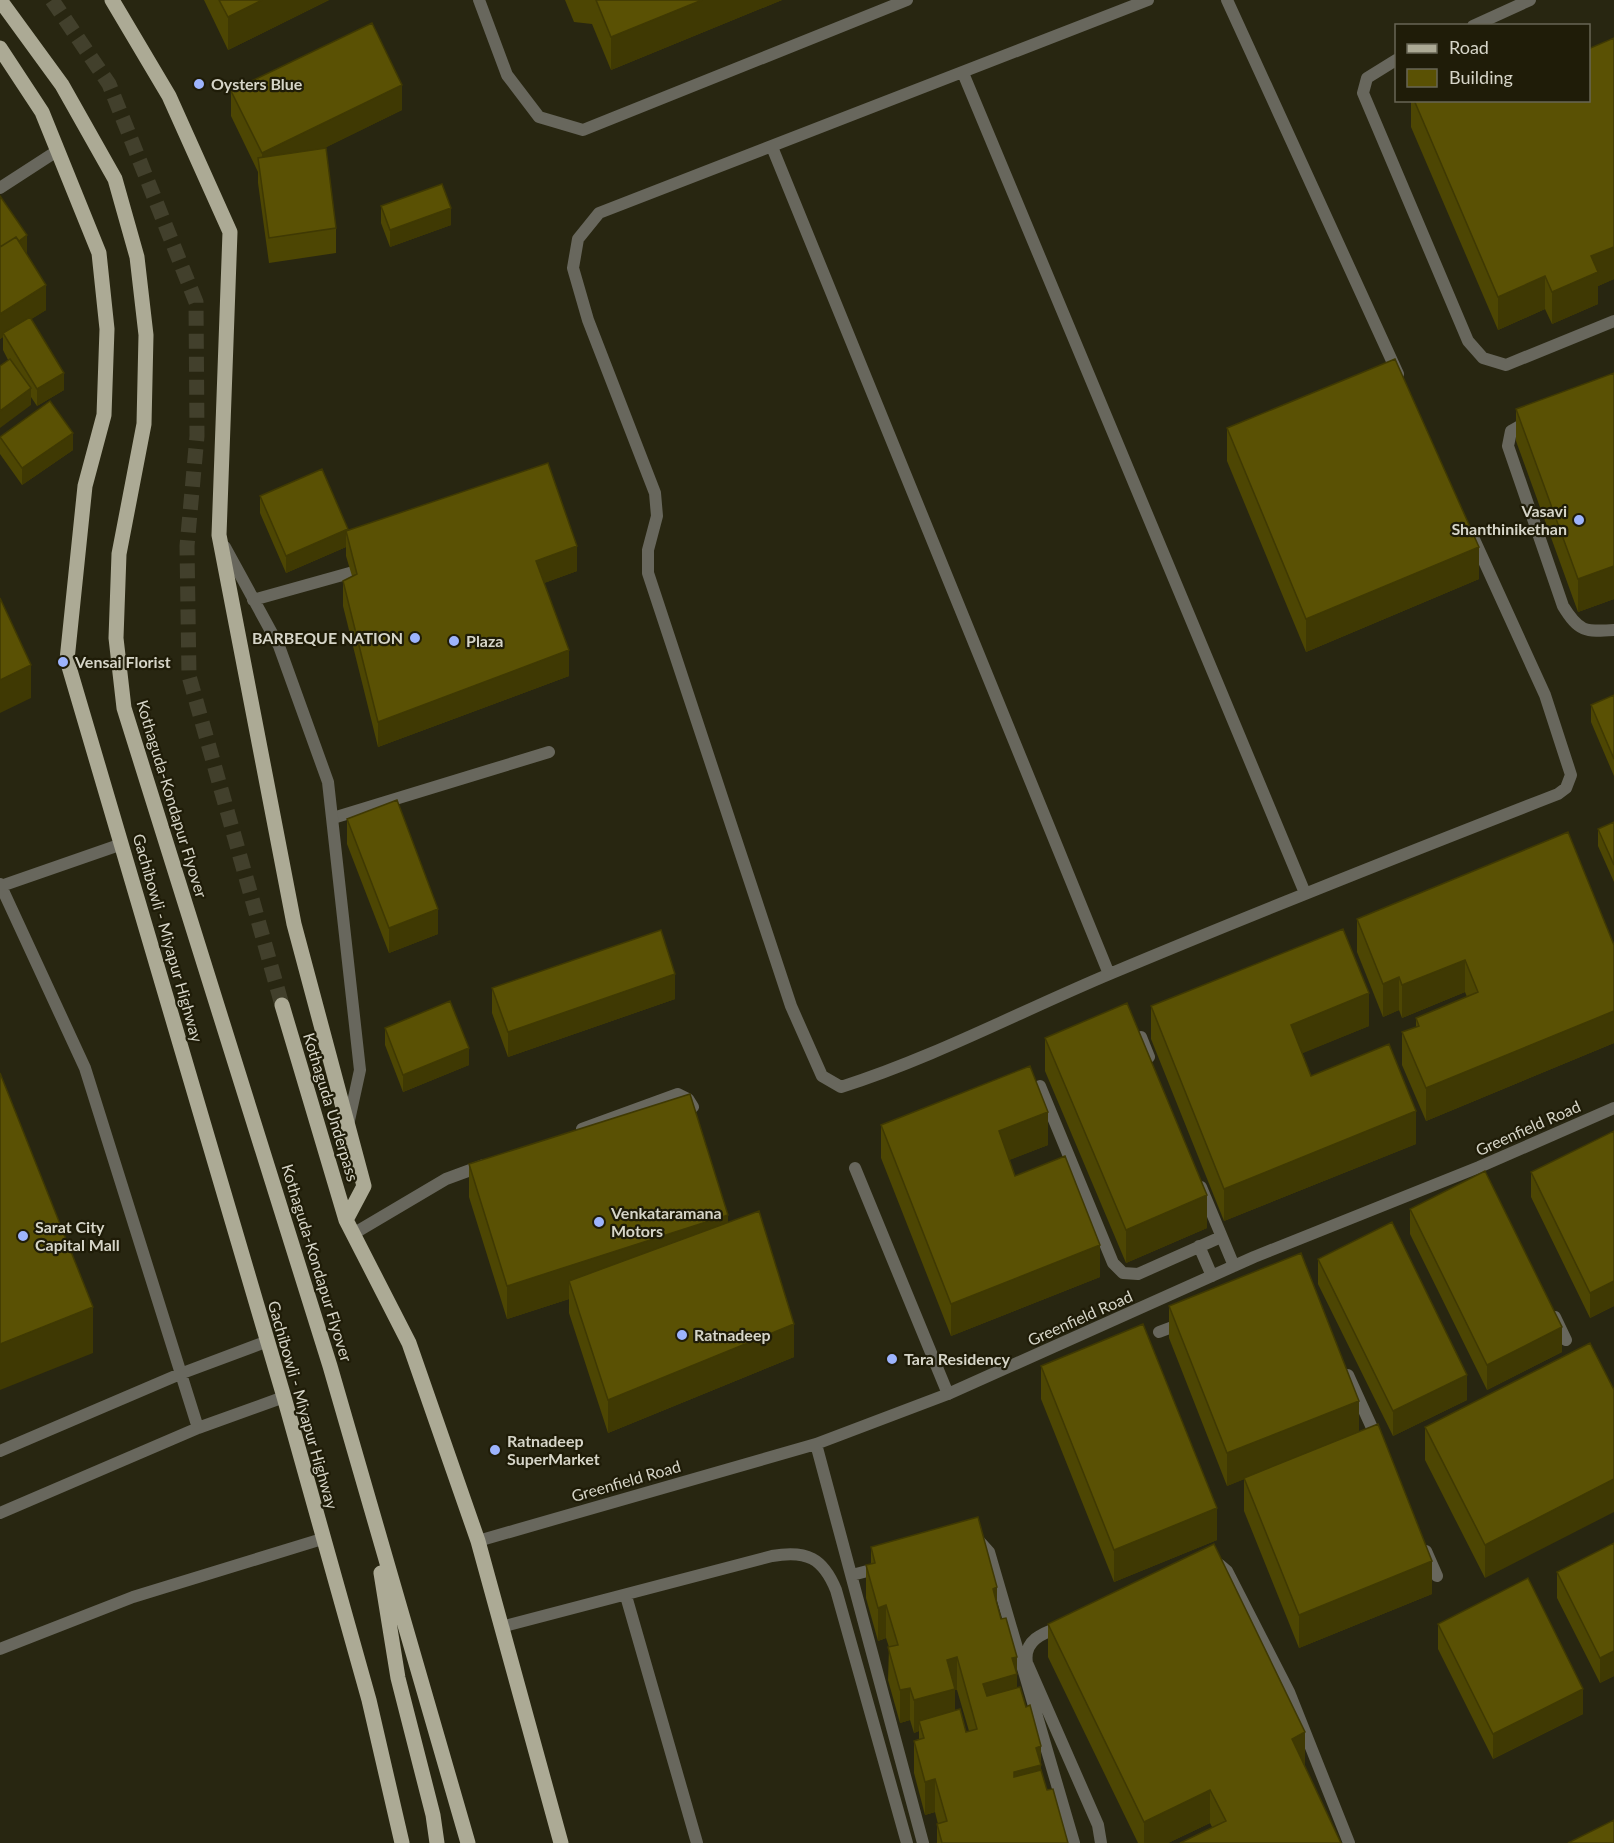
<svg xmlns="http://www.w3.org/2000/svg" width="1614" height="1843" font-family="Lato,sans-serif">
<style>
.lines{fill:none;stroke-linecap:round;stroke-linejoin:round}
.primary-tunnel{stroke:#42402c;stroke-width:15;stroke-dasharray:15 8;stroke-linecap:butt}
.lane{stroke:#68675d;stroke-width:12}
.street{stroke:#68675d;stroke-width:12}
.primary{stroke:#acaa95;stroke-width:15}
.wall{fill:#4d4603;fill-rule:evenodd}
.shaded-wall{fill:#3f3903}
.building{fill:#5a5104;stroke:#3f3903;stroke-width:1.5}
.poi-dot{fill:#9db4fd;stroke:#1f1c08;stroke-width:2}
.labels{text-anchor:middle;stroke-width:4.5;stroke-linejoin:round;paint-order:stroke}
.poi-label{font-size:16px;font-weight:bold;fill:#d6d5c8;stroke:#1f1c08;text-anchor:start}
.street-label{font-size:16px;fill:#d6d5c8;stroke:#1f1c08}
</style>
<rect width="100%" height="100%" fill="#282611"/>
<g class="lines">
<path class="primary-tunnel" d="M52,0L109,84L196,302L197,436L187,546L189,676L282,1005"/>
<path class="lane" d="M479,0L507,75L539,117L583,130L907,0
M1473,26L1530,0
M1396,60L1367,78L1363,93L1468,341L1483,358L1506,365L1614,321
M333,818L549,752
M582,1129L678,1094L688,1099L693,1107
M855,1168L948,1394
M353,1234L446,1179L484,1165
M1159,1332L1183,1323
M1348,1375L1378,1441
M1426,1551L1437,1576
M0,1649L133,1597L322,1539"/>
<path class="street" d="M1148,0L599,213L578,239L573,268L588,320L655,493L657,516L648,550V573L791,1006L822,1076L841,1087C935,1057 1021,1011 1112,973C1260,911 1409,852 1558,794L1566,788L1571,775L1545,695L1473,537
M1227,0L1398,374
M963,73L1305,893
M772,147L1109,974
M0,188L57,151
M1529,421L1511,431L1508,446L1563,606C1579,632 1585,632 1614,630
M225,547L279,646L328,782L360,1070L348,1125
M253,600L364,569
M0,884L85,1068L198,1428
M1,886L122,844
M1141,1037L1149,1057
M1040,1086L1113,1263L1123,1273L1138,1274L1221,1237
M1201,1187L1234,1266
M1199,1246L1212,1276
M1555,1317L1566,1340
M816,1444L923,1843
M0,1451L180,1374L268,1341
M0,1513L198,1428L284,1397
M478,1541L816,1444L948,1394L1254,1257L1479,1167L1614,1108
M972,1544L980,1542L989,1552L1074,1843
M1220,1565L1227,1571L1289,1692L1349,1843
M852,1575L879,1568
M626,1596L697,1843
M1062,1626C1043,1633 1023,1640 1027,1663L1098,1825L1101,1843
M501,1627L772,1556C807,1550 823,1558 836,1590L907,1843"/>
<path class="primary" d="M0,0L62,85L115,179L137,257L146,335L144,424L119,554L116,638L124,708L330,1366L468,1843
M112,0L169,96L230,232L219,535L294,924L364,1186L346,1220
M0,48L42,112L99,253L107,329L104,415L85,486L67,660L284,1397L369,1700L402,1843
M282,1005L346,1220L409,1343L478,1541L561,1843
M381,1573L398,1678L433,1815L437,1843"/>
</g>
<path class="wall" d="M204,0H329L228,50Z
M565,0H782L611,70L592,24L574,22Z
M1614,38V279L1598,286V304L1552,324L1545,309L1498,330L1411,127V100H1588Z
M231,91L402,110L324,148L336,228V253L269,263L258,183V172L231,116Z
M0,196L27,252L26,253L46,310L31,319L64,390L37,406L31,397V405L3,350V337L0,339Z
M381,206L451,225L390,247L381,223Z
M1614,373V599L1578,612L1516,441V409Z
M1227,428L1479,579L1306,652L1227,461Z
M0,437L73,450L22,485L0,454Z
M260,496L348,531L577,571L544,583L569,676L378,747L343,606V581L352,576L346,556V547L286,573L260,513Z
M1614,695V776L1591,722V705Z
M347,819L438,934L389,953L347,844Z
M1614,822V882L1598,846V829Z
M1357,919L1614,945V1043L1426,1121L1402,1065V1032L1416,1027V1018L1467,997L1465,992L1402,1018L1399,1010L1383,1017L1357,952Z
M492,988L675,999L508,1057L492,1013Z
M1151,1006L1369,1026L1302,1053L1311,1076L1416,1144L1224,1221L1151,1039Z
M385,1028L469,1065L403,1092L385,1045Z
M1045,1038L1207,1228L1126,1263L1045,1071Z
M881,1125L1048,1145L1009,1160L1015,1176L1100,1277L951,1336L881,1158Z
M1614,1131V1306L1590,1318L1531,1197V1172Z
M469,1164L728,1223L794,1357L608,1433L569,1313V1299L507,1319L469,1197Z
M1410,1209L1562,1352L1487,1390L1410,1234Z
M1318,1259L1467,1400L1393,1436L1318,1284Z
M1169,1306L1359,1432L1432,1594L1299,1648L1244,1511V1479L1227,1486L1169,1338Z
M1041,1366L1217,1540L1114,1582L1041,1399Z
M1614,1390L1485,1578L1425,1460V1427Z
M1614,1543V1676L1600,1683L1557,1598V1572Z
M871,1547L997,1605L1001,1619L1017,1657V1688L1047,1790L1068,1843H937V1824H938L935,1812L925,1815L914,1773V1741L919,1739V1731L914,1733L910,1720L900,1723L888,1680L889,1647L886,1638L878,1641L866,1598V1565L871,1564ZM955,1690H957L969,1731L966,1732L955,1710Z
M1048,1624L1305,1765L1304,1766L1341,1843L1212,1827L1210,1823L1168,1843H1138L1048,1657Z
M1438,1624L1583,1714L1493,1759L1438,1649Z"/>
<path class="shaded-wall" d="M262,0H329L228,50V17Z
M702,0H782L611,70V37Z
M402,85V110L262,179V153Z
M451,208V225L390,247V230Z
M27,235V252L0,271V254Z
M1614,247V279L1598,286V304L1552,324V292L1591,256Z
M1545,276V309L1498,330V297Z
M46,285V310L5,336L3,333V337L0,339V314Z
M64,373V390L37,406V389Z
M31,388V405L0,428V411Z
M73,433V450L22,485V468Z
M348,529V537L346,531V547L286,573V556Z
M577,546V571L536,586V561Z
M1479,547V579L1306,652V619Z
M1614,566V599L1578,612V579Z
M569,650V676L378,747V722Z
M31,665V698L0,713V680Z
M438,909V934L389,953V928Z
M1465,960V992L1402,1018V985Z
M675,974V999L508,1057V1032Z
M1399,977V1010L1383,1017V984Z
M1369,993V1026L1291,1058V1025Z
M1614,1011V1043L1426,1121V1088Z
M469,1048V1065L403,1092V1075Z
M1416,1111V1144L1224,1221V1189Z
M1048,1112V1145L999,1164V1131Z
M1207,1195V1228L1126,1263V1230Z
M728,1215V1247L569,1281V1299L507,1319V1286Z
M1100,1245V1277L951,1336V1304Z
M1614,1281V1306L1590,1318V1293Z
M93,1307V1353L0,1390V1344Z
M794,1324V1357L608,1433V1400Z
M1562,1327V1352L1487,1390V1365Z
M1467,1375V1400L1393,1436V1411Z
M1359,1401V1434L1227,1486V1453Z
M1614,1479V1512L1485,1578V1545Z
M1217,1508V1540L1114,1582V1550Z
M1432,1561V1594L1299,1648V1615Z
M997,1587V1620L993,1589Z
M886,1605V1638L878,1641V1608Z
M1614,1651V1676L1600,1683V1658Z
M957,1657V1690H955V1721H919V1731L914,1733V1700L947,1660Z
M1017,1657V1707L983,1716V1684L1012,1658Z
M910,1688V1720L900,1723V1690Z
M1583,1689V1714L1493,1759V1734Z
M1305,1732V1765L1292,1772V1739Z
M1041,1746V1779L1014,1805V1772L1036,1748Z
M935,1779V1812L925,1815V1782Z
M1210,1790V1823L1168,1843H1144V1822Z"/>
<path class="building" d="M219,0H262L228,17Z
M596,0H702L611,37Z
M372,23L402,85L262,153L231,91Z
M1614,38V247L1591,256L1598,272L1552,292L1545,276L1498,297L1414,100H1588V49Z
M326,148L336,228L269,238L258,158Z
M442,184L451,208L390,230L381,206Z
M0,196L27,235L19,241L16,237L0,247Z
M16,237L46,285L0,314V247Z
M30,317L64,373L37,389L3,333Z
M10,359L31,388L0,411V366Z
M1395,359L1479,547L1306,619L1227,428Z
M1614,373V566L1578,579L1516,409Z
M50,401L73,433L22,468L0,437Z
M548,463L577,546L536,561L569,650L378,722L343,581L357,574L346,531Z
M322,469L348,529L286,556L260,496Z
M0,598L31,665L0,680Z
M1614,695V759L1591,705Z
M397,800L438,909L389,928L347,819Z
M1614,822V865L1598,829Z
M1568,832L1614,945V1011L1426,1088L1402,1032L1419,1026L1416,1018L1478,992L1465,960L1402,985L1399,977L1383,984L1357,919Z
M1343,929L1369,993L1291,1025L1311,1076L1389,1044L1416,1111L1224,1189L1151,1006Z
M661,930L675,974L508,1032L492,988Z
M450,1001L469,1048L403,1075L385,1028Z
M1127,1003L1207,1195L1126,1230L1045,1038Z
M1030,1066L1048,1112L999,1131L1015,1176L1065,1156L1100,1245L951,1304L881,1125Z
M0,1073L93,1307L0,1344Z
M690,1094L728,1215L507,1286L469,1164Z
M1614,1131V1281L1590,1293L1531,1172Z
M1485,1171L1562,1327L1487,1365L1410,1209Z
M759,1211L794,1324L608,1400L569,1281Z
M1392,1222L1467,1375L1393,1411L1318,1259Z
M1301,1253L1359,1401L1227,1453L1169,1306Z
M1143,1324L1217,1508L1114,1550L1041,1366Z
M1590,1343L1614,1390V1479L1485,1545L1425,1427Z
M1378,1424L1432,1561L1299,1615L1244,1478Z
M978,1517L997,1587L993,1589L1001,1619L1006,1618L1017,1657L1012,1658L1017,1674L983,1684L987,1696L1020,1687L1026,1707L1030,1705L1041,1746L1036,1748L1041,1765L1014,1772V1777L1041,1770L1047,1790L1053,1789L1068,1843H942L937,1824L947,1821L935,1779L925,1782L914,1741L924,1738L919,1721L960,1709L966,1732L977,1729L957,1657L947,1660L955,1689L914,1700L910,1688L900,1690L888,1647L898,1645L886,1605L878,1608L866,1565L875,1563L871,1547Z
M1614,1543V1651L1600,1658L1557,1572Z
M1214,1544L1305,1732L1292,1739L1341,1843H1180L1226,1821L1210,1790L1144,1822L1048,1624Z
M1528,1578L1583,1689L1493,1734L1438,1624Z
M1614,1820V1843H1568Z"/>
<g class="poi-dot">
<circle cx="199" cy="84" r="6"/>
<circle cx="1579" cy="520" r="6"/>
<circle cx="415" cy="638" r="6"/>
<circle cx="454" cy="641" r="6"/>
<circle cx="63" cy="662" r="6"/>
<circle cx="599" cy="1222" r="6"/>
<circle cx="23" cy="1236" r="6"/>
<circle cx="682" cy="1335" r="6"/>
<circle cx="892" cy="1359" r="6"/>
<circle cx="495" cy="1450" r="6"/>
</g>
<g class="labels">
<g class="poi-label">
<text x="211" y="90">Oysters Blue</text>
<text x="1567" y="517" text-anchor="end">Vasavi<tspan x="1567" dy="18">Shanthinikethan</tspan></text>
<text x="403" y="644" text-anchor="end">BARBEQUE NATION</text>
<text x="466" y="647">Plaza</text>
<text x="75" y="668">Vensai Florist</text>
<text x="611" y="1219">Venkataramana<tspan x="611" dy="18">Motors</tspan></text>
<text x="35" y="1233">Sarat City<tspan x="35" dy="18">Capital Mall</tspan></text>
<text x="694" y="1341">Ratnadeep</text>
<text x="904" y="1365">Tara Residency</text>
<text x="507" y="1447">Ratnadeep<tspan x="507" dy="18">SuperMarket</tspan></text>
</g>
<g class="street-label">
<text transform="translate(172 799) rotate(73)" y="6">Kothaguda-Kondapur Flyover</text>
<text transform="translate(168 938) rotate(74)" y="6">Gachibowli - Miyapur Highway</text>
<text transform="translate(331 1107) rotate(73)" y="6">Kothaguda Underpass</text>
<text transform="translate(1528 1128) rotate(-24)" y="6">Greenfield Road</text>
<text transform="translate(317 1263) rotate(73)" y="6">Kothaguda-Kondapur Flyover</text>
<text transform="translate(1080 1318) rotate(-24)" y="6">Greenfield Road</text>
<text transform="translate(303 1405) rotate(74)" y="6">Gachibowli - Miyapur Highway</text>
<text transform="translate(626 1481) rotate(-16)" y="6">Greenfield Road</text>
</g>
</g>
<rect x="1395" y="24" width="195" height="78" fill="#1f1c08" stroke="#686655" stroke-width="1.5"/>
<rect x="1407" y="44" width="30" height="9" fill="#acaa95" stroke="#686655" stroke-width="1.5"/>
<text x="1449" y="54" font-size="18" fill="#d6d5c8">Road</text>
<rect x="1407" y="69" width="30" height="18" fill="#5a5104" stroke="#686655" stroke-width="1.5"/>
<text x="1449" y="84" font-size="18" fill="#d6d5c8">Building</text>
</svg>
